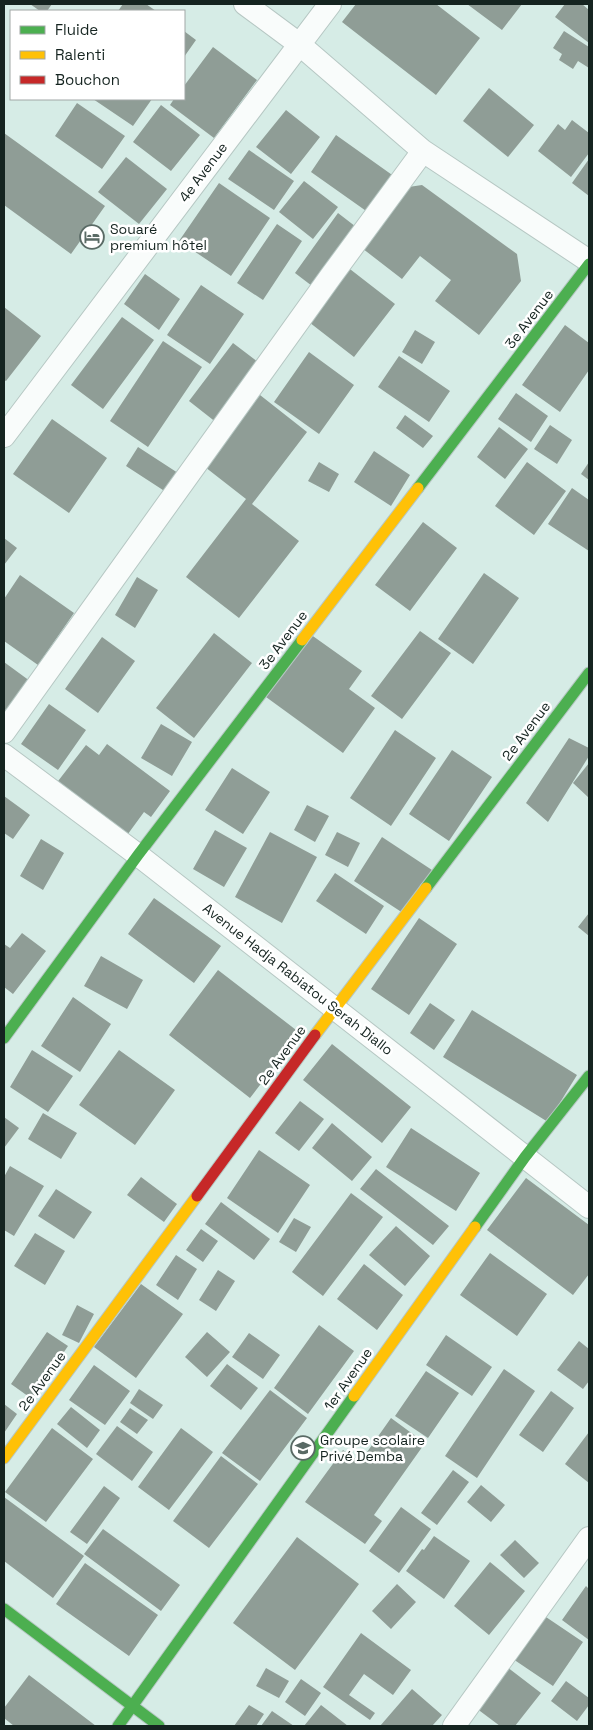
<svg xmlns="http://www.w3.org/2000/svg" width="593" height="1730" font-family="'Space Grotesk',sans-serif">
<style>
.building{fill:#8f9d96}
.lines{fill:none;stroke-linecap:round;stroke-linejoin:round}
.street-casing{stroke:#b6c7c3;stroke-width:24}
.fast-casing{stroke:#b6c7c3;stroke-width:13}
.slow-casing{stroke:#b6c7c3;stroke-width:13}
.jam-casing{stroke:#b6c7c3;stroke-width:13}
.street{stroke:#f9fcfb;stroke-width:22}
.fast{stroke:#4caf50;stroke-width:11}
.slow{stroke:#ffc107;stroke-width:11}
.jam{stroke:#c62828;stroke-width:11}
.labels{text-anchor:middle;stroke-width:5;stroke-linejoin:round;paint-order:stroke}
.street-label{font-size:14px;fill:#152420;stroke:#fff}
.poi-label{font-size:14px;fill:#152420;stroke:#fff;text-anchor:start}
</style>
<rect width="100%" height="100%" fill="#d6ece6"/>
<path class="building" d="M30,4H52L47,11H40Z
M123,4H146L156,11H118Z
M356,4H436L480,38L436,95L342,22Z
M467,4H522L502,30Z
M565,4H582L589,10V43L555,17Z
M184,31L196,40L184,57Z
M564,31L589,47V68L578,61L573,69L559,60L562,54L553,48Z
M213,47L257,80L214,138L170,105L174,99H184V86Z
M489,88L534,125L508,157L463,121Z
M93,99H152L133,126Z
M77,103L125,136L102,169L55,136Z
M161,105L200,135L171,171L133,142Z
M286,110L320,137L291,174L256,147Z
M572,120L589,133V153L571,177L538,151L558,124L565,130Z
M4,133L105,206L71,254L4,205Z
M336,135L395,177L369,213L311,172Z
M249,150L294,181L274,210L228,179Z
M126,157L167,189L139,224L98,192Z
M589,159V196L572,183Z
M304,181L338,207L313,239L279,212Z
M219,183L270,218L231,276L179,241Z
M422,185L517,254L521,281L479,335L435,301L451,280L420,256L402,279L358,245L402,188Z
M338,213L360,230L316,289L295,273Z
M277,224L302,241L263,300L237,283Z
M346,266L395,304L354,357L305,319Z
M145,274L180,299L159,330L124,304Z
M201,285L244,314L210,364L167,335Z
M4,307L41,336L6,381L4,380Z
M122,317L154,340L103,409L71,385Z
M565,325L589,343V370L560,412L522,385Z
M415,330L435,342L422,364L402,352Z
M163,341L202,367L148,447L110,421Z
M233,343L262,365L217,423L189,401Z
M309,352L354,385L319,434L274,402Z
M399,356L450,391L429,422L378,387Z
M516,393L548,416L531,442L498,419Z
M260,395L307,432L252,504L299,541L239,618L186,577L246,499L205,467Z
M405,415L433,436L423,448L396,428Z
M52,419L107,458L69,513L13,474Z
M550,425L572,440L557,464L534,449Z
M499,427L528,449L505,479L477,457Z
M138,447L178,473L166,492L126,466Z
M374,451L410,475L391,506L354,482Z
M319,462L339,474L329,492L308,481Z
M527,462L566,491L534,535L495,506Z
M589,462V480L581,474Z
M572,488L589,500V551L548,524Z
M423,522L457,548L410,611L375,585Z
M4,538L17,548L4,565Z
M484,573L519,598L473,664L438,639Z
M20,575L74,613L38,665L4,641V599Z
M137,577L158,590L135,628L115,615Z
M420,631L451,653L402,719L371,696Z
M214,633L252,663L194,738L156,708Z
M310,634L362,671L349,689L375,708L343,753L266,697Z
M102,637L135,661L98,713L65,689Z
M4,662L34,684L4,726Z
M49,704L86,730L58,770L21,744Z
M161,724L192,742L172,776L141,758Z
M395,730L436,758L391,826L350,798Z
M569,738L589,748V756L548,822L526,803Z
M107,744L170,791L151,817L144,812L125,838L55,785L86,745L99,755Z
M452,750L492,777L449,841L409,814Z
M589,763V798L573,783Z
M232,768L270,792L243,834L205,810Z
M4,796L30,815L13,839L4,833Z
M307,805L329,816L315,842L294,830Z
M215,830L247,848L224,887L193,869Z
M270,832L317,857L282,923L235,897Z
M337,832L360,843L348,867L325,855Z
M382,837L432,870L403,913L354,881Z
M41,839L64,853L43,890L20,876Z
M335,873L384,906L366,934L316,901Z
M154,898L221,946L194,983L128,934Z
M589,913V936L578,927Z
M419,918L457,944L409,1015L371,989Z
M22,933L46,951L13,994L4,987V944L10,948Z
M101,956L143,980L127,1009L84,986Z
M218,970L300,1033L250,1098L169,1035Z
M73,997L111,1024L80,1072L41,1046Z
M430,1003L455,1020L434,1050L410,1033Z
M472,1010L577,1075L548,1122L443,1057Z
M332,1044L411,1107L382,1143L303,1080Z
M32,1050L73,1076L48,1112L10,1087Z
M119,1050L175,1090L135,1145L79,1105Z
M300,1101L324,1119L299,1151L275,1133Z
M43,1113L77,1133L61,1159L28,1139Z
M4,1117L19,1128L4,1148Z
M332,1123L372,1157L352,1181L312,1148Z
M411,1128L480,1173L456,1211L386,1167Z
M259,1150L310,1185L278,1233L227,1198Z
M10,1166L44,1186L14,1236L4,1230V1177Z
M376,1169L449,1226L433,1245L360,1189Z
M141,1177L177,1204L164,1222L127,1195Z
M526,1178L589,1225V1274L573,1295L487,1230Z
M56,1189L92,1212L74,1239L38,1216Z
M351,1193L383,1217L323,1296L292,1272Z
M221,1202L270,1239L254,1260L205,1224Z
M294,1218L311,1227L296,1252L279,1242Z
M396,1226L430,1256L405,1286L369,1255Z
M201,1229L218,1241L203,1262L186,1250Z
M35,1233L65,1251L45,1285L14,1266Z
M490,1253L547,1294L517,1336L460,1295Z
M176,1255L197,1269L178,1300L156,1285Z
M364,1264L403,1295L377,1330L337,1299Z
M218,1270L235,1281L216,1311L199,1300Z
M141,1284L183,1314L136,1378L94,1347Z
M77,1305L94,1314L79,1343L62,1335Z
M319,1325L354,1351L308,1414L274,1388Z
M47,1332L68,1346L32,1399L11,1384Z
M207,1332L230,1352L207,1377L185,1357Z
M249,1333L280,1355L263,1379L232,1357Z
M446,1335L492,1367L472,1396L426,1365Z
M579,1341L589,1349V1381L583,1389L557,1370Z
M227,1364L258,1388L241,1410L210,1386Z
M94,1365L130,1391L105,1425L69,1400Z
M504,1369L535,1391L477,1478L445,1456Z
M426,1371L459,1393L428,1438L395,1416Z
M139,1389L163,1405L153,1419L130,1403Z
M270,1390L307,1418L260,1481L222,1453Z
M551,1391L574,1408L543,1452L519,1435Z
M4,1404L17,1414L4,1433Z
M71,1407L100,1430L87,1448L57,1424Z
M130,1408L148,1420L137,1434L120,1422Z
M391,1418L425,1443L374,1515L382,1521L365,1544L305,1502L343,1450L360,1462Z
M117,1426L153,1452L132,1481L96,1454Z
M52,1428L93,1459L46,1522L5,1492Z
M181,1428L213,1452L169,1510L138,1487Z
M589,1432V1483L565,1464Z
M221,1456L258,1484L209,1548L173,1521Z
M453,1470L469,1482L437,1525L421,1513Z
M481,1485L505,1505L491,1522L467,1502Z
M104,1486L120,1498L87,1544L70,1532Z
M4,1497L84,1556L53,1598L4,1561Z
M401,1507L431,1529L399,1573L369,1551Z
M103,1529L180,1585L161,1611L84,1554Z
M434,1536L470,1561L444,1599L406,1571L422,1549L424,1550Z
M297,1537L359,1584L295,1670L233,1623Z
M515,1540L539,1563L524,1578L500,1555Z
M490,1562L525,1591L489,1635L454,1606Z
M85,1563L158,1615L129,1656L56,1604Z
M397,1584L416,1602L391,1629L372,1611Z
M586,1586L589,1589V1640L562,1620Z
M543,1615L583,1642L553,1686L513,1659Z
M361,1633L411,1670L393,1695L364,1674L349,1695L375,1713L370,1720L323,1687Z
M507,1667L541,1693L515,1726H500L476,1708Z
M266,1668L289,1681L279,1698L256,1686Z
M29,1675L96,1726H14L4,1718V1708Z
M301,1679L321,1693L305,1716L285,1702Z
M566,1681L589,1698V1705L577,1721L551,1701Z
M412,1689L442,1715L432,1726H380Z
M249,1705L264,1714L256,1726H234Z
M321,1705L348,1726H304Z
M272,1711L294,1726H261Z"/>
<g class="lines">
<g class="street-casing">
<path id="street" d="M245,4L299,44L423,151L589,261
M4,436L330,4
M4,732L331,276L423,151
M4,755L138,855L589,1207
M454,1726L589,1538"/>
</g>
<g class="fast-casing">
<path id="fast" d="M418,488L589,264
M426,888L589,673
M4,1038L138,855L302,640
M475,1227L525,1157L589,1076
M4,1609L159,1726
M118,1726L354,1396"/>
</g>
<g class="slow-casing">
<path id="slow" d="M302,640L418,488
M315,1035L426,888
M354,1396L475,1227
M4,1458L197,1196"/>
</g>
<g class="jam-casing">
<path id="jam" d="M197,1196L315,1035"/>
</g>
<use href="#street" class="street"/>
<use href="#fast" class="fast"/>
<use href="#slow" class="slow"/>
<use href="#jam" class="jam"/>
</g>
<defs>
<g id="hotel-ring" transform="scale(1.25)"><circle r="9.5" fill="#fff" stroke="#596a65" stroke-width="1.5"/><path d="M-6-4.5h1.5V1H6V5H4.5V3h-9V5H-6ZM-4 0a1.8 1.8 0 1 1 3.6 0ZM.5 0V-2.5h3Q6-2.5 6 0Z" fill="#596a65"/></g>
<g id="school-ring" transform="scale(1.25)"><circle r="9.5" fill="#fff" stroke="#596a65" stroke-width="1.5"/><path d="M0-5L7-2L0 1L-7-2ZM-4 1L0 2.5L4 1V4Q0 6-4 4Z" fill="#596a65"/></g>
</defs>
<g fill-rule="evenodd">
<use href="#hotel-ring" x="92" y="237"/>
<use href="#school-ring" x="303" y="1448"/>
</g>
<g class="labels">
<g class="street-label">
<text transform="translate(203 172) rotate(-53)" y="5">4e Avenue</text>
<text transform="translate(529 319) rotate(-53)" y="5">3e Avenue</text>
<text transform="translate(283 640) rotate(-53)" y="5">3e Avenue</text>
<text transform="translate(526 731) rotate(-53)" y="5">2e Avenue</text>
<text transform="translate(298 979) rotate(38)" y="5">Avenue Hadja Rabiatou Serah Diallo</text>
<text transform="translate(282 1055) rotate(-54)" y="5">2e Avenue</text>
<text transform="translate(348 1379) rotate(-55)" y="5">1er Avenue</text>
<text transform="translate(42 1381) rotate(-54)" y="5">2e Avenue</text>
</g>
<g class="poi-label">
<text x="110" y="234">Souaré<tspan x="110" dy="16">premium hôtel</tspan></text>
<text x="320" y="1445">Groupe scolaire<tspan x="320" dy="16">Privé Demba</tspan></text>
</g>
</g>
<rect width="593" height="1730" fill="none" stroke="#152420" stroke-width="10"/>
<rect x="10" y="10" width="175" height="90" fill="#ffffff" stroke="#a1a7a6"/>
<rect x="20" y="26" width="25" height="8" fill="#4caf50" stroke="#a1a7a6"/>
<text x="55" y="35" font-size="15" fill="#152420">Fluide</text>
<rect x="20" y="51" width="25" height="8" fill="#ffc107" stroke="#a1a7a6"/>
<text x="55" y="60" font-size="15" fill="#152420">Ralenti</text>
<rect x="20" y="76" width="25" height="8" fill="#c62828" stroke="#a1a7a6"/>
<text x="55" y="85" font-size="15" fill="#152420">Bouchon</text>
</svg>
